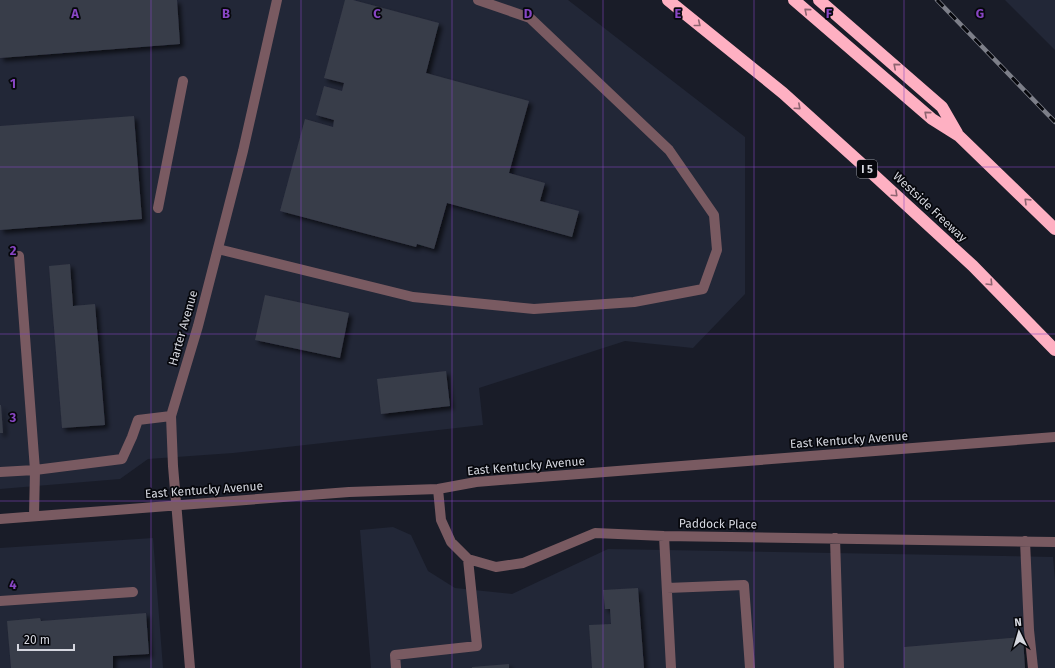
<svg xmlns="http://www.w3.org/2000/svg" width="1055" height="668" font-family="'Fira Sans',sans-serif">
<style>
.built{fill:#222737}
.building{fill:#383c49;filter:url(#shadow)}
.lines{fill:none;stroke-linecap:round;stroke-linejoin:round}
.minor{stroke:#795a61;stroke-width:10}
.highway{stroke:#feb0c2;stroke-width:12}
.rail-casing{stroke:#7d7f89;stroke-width:4.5}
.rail{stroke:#06070c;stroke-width:3;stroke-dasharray:9;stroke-linecap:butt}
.oneway{stroke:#8e6470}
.grid{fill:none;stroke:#8846c4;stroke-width:1;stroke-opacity:0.55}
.labels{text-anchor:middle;stroke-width:3.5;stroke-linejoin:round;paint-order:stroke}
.shield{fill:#06070c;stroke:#9799a0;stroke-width:1}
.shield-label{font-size:11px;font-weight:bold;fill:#d5d7df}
.street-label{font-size:12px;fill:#d5d7df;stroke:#06070c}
.grid-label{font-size:13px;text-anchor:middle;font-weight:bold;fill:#8846c4;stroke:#06070c;stroke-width:3.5;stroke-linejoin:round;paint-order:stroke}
</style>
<defs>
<filter id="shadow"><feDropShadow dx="3.5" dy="3.5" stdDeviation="2" flood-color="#0009"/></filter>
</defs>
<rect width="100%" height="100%" fill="#191c28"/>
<path class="built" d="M0,0H568L745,137V294L693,348L625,341L479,388L483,425L233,453L148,459L120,479L0,489Z
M1005,0H1055V50Z
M393,527L411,535L428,571L455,588L512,594L608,549L1053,557L1055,580V668H371L360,530Z
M153,538L163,668H0V548Z"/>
<path class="building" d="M0,0H177L180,44L0,58Z
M345,0H353L439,23L426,73L529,101L509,173L545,183L540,201L579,211L572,237L447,203L434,249L417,244L416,247L280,211L305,119L333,127L334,120L316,115L324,86L342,91L344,83L324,78Z
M134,116L142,219L0,230V126Z
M70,264L73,306L95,304L105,425L62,428L49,266Z
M265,295L349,313L340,358L255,340Z
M446,371L450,406L381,414L377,379Z
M0,405H1L3,433H0Z
M638,588L644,668H592L589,625L611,624L610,609H605L603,590Z
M146,613L149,654L113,656V668H11L7,621L40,618L41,621Z
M1023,637L1025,668H904V647Z
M509,664V668H472V667Z"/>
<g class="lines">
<path class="minor" d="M158,208L183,81
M218,249L413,297L534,309L634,302L703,289L717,250L714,215L669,150L530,18L478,0
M19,256L35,470L122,459L132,437L138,420L171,416
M0,472L35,470L34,516
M438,489L441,520L451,542L468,559L496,567L523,563L595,533L664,536L1055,542
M0,519L349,492L438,489L476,482L1055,437
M664,536L671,668
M835,538L839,668
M1025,541L1029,630L1033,668
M667,588L744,585L750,668
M0,601L133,592
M190,668L173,466L171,416L198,326L243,151L277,0
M396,668L395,655L477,646L468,559"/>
<path class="highway" d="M668,0L783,93L875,176L973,266L1055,350
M794,0L932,119L959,136L1055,229
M819,0L942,107L957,133"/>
<g class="rail-casing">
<path id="rail" d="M937,0L1055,122"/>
</g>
<use href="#rail" class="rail"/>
</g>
<defs><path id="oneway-chevron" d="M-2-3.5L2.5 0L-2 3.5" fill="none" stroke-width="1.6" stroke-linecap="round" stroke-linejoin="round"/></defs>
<g class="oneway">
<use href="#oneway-chevron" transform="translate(807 11) rotate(-140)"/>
<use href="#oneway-chevron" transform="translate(698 24) rotate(39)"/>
<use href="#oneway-chevron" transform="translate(896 66) rotate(-139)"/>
<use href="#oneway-chevron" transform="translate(798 107) rotate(42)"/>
<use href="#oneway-chevron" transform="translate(927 114) rotate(-139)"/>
<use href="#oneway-chevron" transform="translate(895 194) rotate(43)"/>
<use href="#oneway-chevron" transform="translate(1027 201) rotate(-136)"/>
<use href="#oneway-chevron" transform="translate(990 283) rotate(46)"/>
</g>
<path class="grid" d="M151,0V668M301,0V668M452,0V668M603,0V668M754,0V668M904,0V668M0,167H1055M0,334H1055M0,501H1055"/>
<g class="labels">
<rect class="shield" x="857" y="160" width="20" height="18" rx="3"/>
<g class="shield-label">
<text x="867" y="173">I 5</text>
</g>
<g class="street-label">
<text transform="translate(930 207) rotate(43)" y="4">Westside Freeway</text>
<text transform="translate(183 328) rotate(-74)" y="4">Harter Avenue</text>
<text transform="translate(849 440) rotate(-4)" y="4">East Kentucky Avenue</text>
<text transform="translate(526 466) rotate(-5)" y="4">East Kentucky Avenue</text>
<text transform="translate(204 490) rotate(-4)" y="4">East Kentucky Avenue</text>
<text transform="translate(718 524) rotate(1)" y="4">Paddock Place</text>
</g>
</g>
<g class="grid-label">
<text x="75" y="18">A</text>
<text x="226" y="18">B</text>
<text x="377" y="18">C</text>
<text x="528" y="18">D</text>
<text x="678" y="18">E</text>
<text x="829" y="18">F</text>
<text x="980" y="18">G</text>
<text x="13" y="88">1</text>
<text x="13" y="255">2</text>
<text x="13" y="422">3</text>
<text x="13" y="589">4</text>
</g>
<g transform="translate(1019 632) rotate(355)" stroke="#06070c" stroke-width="3" paint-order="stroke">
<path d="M0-3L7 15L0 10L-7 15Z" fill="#d5d7df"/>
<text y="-6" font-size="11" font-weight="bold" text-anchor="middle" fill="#d5d7df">N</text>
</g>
<path d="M18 644v6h56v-6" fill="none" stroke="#d5d7df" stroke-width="2"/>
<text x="24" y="644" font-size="12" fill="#d5d7df" stroke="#06070c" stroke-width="3" paint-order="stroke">20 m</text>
</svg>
